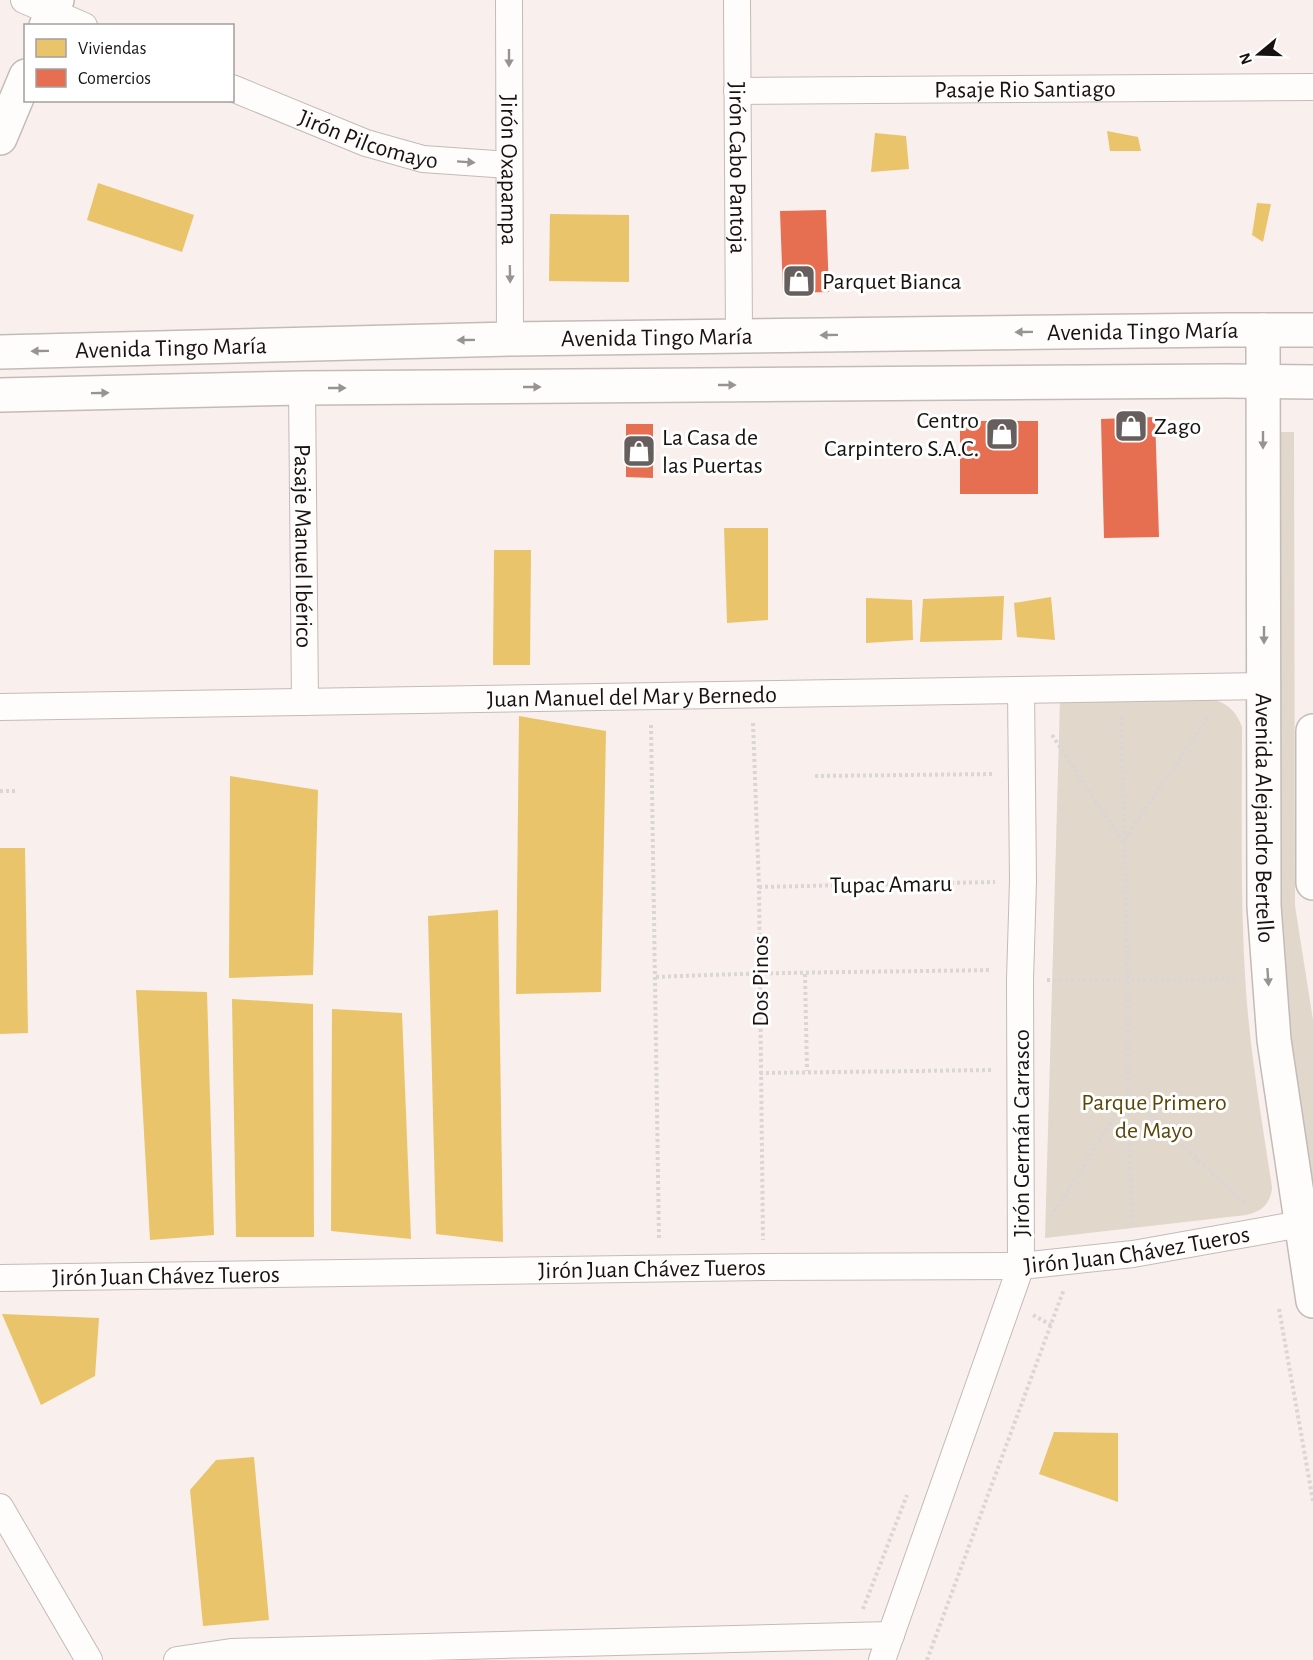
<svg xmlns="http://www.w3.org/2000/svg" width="1313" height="1660" font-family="'Alegreya Sans',sans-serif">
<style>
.green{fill:#e1d7ca}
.homes{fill:#e9c46a}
.shops{fill:#e76f51}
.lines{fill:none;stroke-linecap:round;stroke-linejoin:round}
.minor-casing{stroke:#c3bbb8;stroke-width:28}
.tertiary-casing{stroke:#c3bbb8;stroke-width:36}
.secondary-casing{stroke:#c3bbb8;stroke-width:36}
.path{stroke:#dad6d6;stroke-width:4;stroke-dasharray:3 3;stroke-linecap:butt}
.minor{stroke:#fefdfc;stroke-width:26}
.tertiary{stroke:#fefdfc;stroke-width:33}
.secondary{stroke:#fefdfc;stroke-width:33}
.oneway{fill:#969392}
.labels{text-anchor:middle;stroke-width:6;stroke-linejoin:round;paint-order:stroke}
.street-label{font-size:24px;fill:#181210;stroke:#fff}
.poi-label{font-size:24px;fill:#181210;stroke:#fff;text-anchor:start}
.park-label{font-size:24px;fill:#5b460a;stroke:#fff}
</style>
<rect width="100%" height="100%" fill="#f9efec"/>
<path class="green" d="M1271,432H1294L1295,906L1313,1020V1253L1279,1031Z
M1210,699C1227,702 1236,711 1242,727C1242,815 1240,904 1246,992C1251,1057 1262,1122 1272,1187C1271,1203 1262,1212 1246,1215L1045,1238L1060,700Z"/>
<path class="homes" d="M1107,131L1138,137L1141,151H1110Z
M875,133L906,136L909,169L871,172Z
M98,183L194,215L182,252L87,220Z
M1257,203L1271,204L1263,242L1252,235Z
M550,214L629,215V282L549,281Z
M724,528H768V620L727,623Z
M494,550H531L530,665H493Z
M1004,596L1002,640L920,642L923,599Z
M1051,597L1055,640L1017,637L1014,603Z
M866,598L912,600L913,640L866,643Z
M519,716L606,731L601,992L516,994Z
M230,776L318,790L313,975L229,978Z
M0,848H25L28,1033L0,1034Z
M498,910L503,1242L436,1234L428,916Z
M136,990L207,992L214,1235L150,1240Z
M232,999L313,1004L314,1237H236Z
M332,1009L402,1013L411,1239L331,1231Z
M2,1314L99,1318L95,1376L41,1405Z
M1054,1432L1118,1433V1502L1039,1474Z
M254,1457L269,1620L203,1626L190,1490L216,1460Z"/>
<path class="shops" d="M826,210L829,292L783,293L780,211Z
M1155,417L1159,537L1104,538L1101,419Z
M960,421H1038V494H960Z
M626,424H653V478L626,477Z"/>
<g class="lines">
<g class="minor-casing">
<g id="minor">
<path d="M24,0L84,26"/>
<path id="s1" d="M509,0L510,339"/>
<path id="s2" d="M737,0L739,336"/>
<path id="s3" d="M232,88L366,143L423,159L509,165"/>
<path id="s4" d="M737,91L1313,87"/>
<path id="s5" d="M302,388L305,702"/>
<path id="s6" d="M0,707L1264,686"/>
<path id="s7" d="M0,1278L764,1267L1021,1266L1133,1254L1301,1224"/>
<path d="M0,1507L89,1660"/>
<path d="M177,1660L231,1652L891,1635"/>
<path d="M882,1660L1021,1266L1020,980L1023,881L1021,690"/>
</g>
</g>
<g class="tertiary-casing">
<path id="tertiary" d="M46,26L57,0
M0,138L26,76"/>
</g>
<g class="secondary-casing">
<g id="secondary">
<path id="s8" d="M1263,330L1264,906L1274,1040L1313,1301"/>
<path id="s9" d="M0,352L510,339L1224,330H1313"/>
<path d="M0,395L302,388L1226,381L1313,382"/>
<path d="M1313,731V883"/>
</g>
</g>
<path class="path" d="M1121,717L1128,980V1095L1132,1226
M753,723L759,887L763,1240
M651,725L659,1239
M1052,735L1123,842L1208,717
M815,776L995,774
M0,791H17
M759,887L995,882
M805,974L807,1071
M656,977C768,972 880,972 991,970
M1047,980L1237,979
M760,1073L993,1070
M1051,1217L1128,1095L1246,1204
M1279,1309L1313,1501
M1033,1315L1051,1325
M863,1609L907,1495
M927,1660L1064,1289"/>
<use href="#minor" class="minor"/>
<use href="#tertiary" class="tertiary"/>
<use href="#secondary" class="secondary"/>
</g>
<defs><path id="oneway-solid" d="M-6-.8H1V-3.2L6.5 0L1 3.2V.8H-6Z" transform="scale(1.5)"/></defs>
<g class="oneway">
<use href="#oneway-solid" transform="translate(509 58) rotate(90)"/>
<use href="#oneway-solid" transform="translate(466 162) rotate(4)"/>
<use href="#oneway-solid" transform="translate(510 274) rotate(89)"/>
<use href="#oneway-solid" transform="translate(1024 332) rotate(179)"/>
<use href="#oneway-solid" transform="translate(829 335) rotate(179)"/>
<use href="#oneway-solid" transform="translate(466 340) rotate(179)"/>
<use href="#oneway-solid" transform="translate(40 351) rotate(179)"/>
<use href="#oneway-solid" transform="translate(727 385)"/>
<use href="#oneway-solid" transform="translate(532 387)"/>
<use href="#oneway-solid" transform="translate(337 388)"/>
<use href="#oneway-solid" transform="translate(100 393) rotate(-1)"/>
<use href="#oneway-solid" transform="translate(1263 440) rotate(90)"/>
<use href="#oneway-solid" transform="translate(1264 635) rotate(90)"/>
<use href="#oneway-solid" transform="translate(1268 977) rotate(86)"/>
</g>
<defs>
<g id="shop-square" transform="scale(1.725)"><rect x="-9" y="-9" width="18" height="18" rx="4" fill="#675f5d" stroke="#fff"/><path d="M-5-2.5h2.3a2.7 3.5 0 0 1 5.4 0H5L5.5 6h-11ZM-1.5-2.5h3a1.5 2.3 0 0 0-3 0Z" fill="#fff"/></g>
</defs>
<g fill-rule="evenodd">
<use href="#shop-square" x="799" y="281"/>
<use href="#shop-square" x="1131" y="426"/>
<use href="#shop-square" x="1002" y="434"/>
<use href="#shop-square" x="639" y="451"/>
</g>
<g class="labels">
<g class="street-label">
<text dy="8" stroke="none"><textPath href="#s4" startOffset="288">Pasaje Rio Santiago</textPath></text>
<text dy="8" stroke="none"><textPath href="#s3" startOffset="146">Jirón Pilcomayo</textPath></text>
<text dy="8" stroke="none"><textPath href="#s2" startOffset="168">Jirón Cabo Pantoja</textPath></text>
<text dy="8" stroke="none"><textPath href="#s1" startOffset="170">Jirón Oxapampa</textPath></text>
<text dy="8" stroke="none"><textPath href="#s9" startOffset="1143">Avenida Tingo María</textPath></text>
<text dy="8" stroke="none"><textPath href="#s9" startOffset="657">Avenida Tingo María</textPath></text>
<text dy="8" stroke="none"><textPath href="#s9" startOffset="171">Avenida Tingo María</textPath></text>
<text dy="8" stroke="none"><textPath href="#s5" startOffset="158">Pasaje Manuel Ibérico</textPath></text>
<text dy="8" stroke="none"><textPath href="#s6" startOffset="632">Juan Manuel del Mar y Bernedo</textPath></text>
<text dy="8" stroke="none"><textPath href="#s8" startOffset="488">Avenida Alejandro Bertello</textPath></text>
<text transform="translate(891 884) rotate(-1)" y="8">Tupac Amaru</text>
<text transform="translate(760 981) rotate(-90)" y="8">Dos Pinos</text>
<text transform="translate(1021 1133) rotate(-90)" y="8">Jirón Germán Carrasco</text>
<text dy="8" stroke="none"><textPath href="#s7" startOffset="1138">Jirón Juan Chávez Tueros</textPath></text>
<text dy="8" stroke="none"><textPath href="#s7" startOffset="652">Jirón Juan Chávez Tueros</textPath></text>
<text dy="8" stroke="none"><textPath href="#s7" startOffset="166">Jirón Juan Chávez Tueros</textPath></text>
</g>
<g class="poi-label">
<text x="822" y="289">Parquet Bianca</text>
<text x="979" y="428" text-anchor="end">Centro<tspan x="979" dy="28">Carpintero S.A.C.</tspan></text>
<text x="1154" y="434">Zago</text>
<text x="662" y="445">La Casa de<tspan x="662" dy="28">las Puertas</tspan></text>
</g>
<g class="park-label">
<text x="1154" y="1110">Parque Primero<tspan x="1154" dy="28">de Mayo</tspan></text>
</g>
</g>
<rect x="24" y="24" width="210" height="78" fill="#ffffff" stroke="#a3a09f" stroke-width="1.5"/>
<rect x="36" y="39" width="30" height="18" fill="#e9c46a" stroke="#a3a09f" stroke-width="1.5"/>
<text x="78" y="54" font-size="18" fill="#181210">Viviendas</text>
<rect x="36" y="69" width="30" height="18" fill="#e76f51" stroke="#a3a09f" stroke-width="1.5"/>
<text x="78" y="84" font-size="18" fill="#181210">Comercios</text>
<g transform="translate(1259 54) rotate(251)" stroke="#ffffff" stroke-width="4.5" paint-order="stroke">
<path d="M0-4.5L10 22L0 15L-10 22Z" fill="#181210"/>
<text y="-9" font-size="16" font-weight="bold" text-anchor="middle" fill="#181210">N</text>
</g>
</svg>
